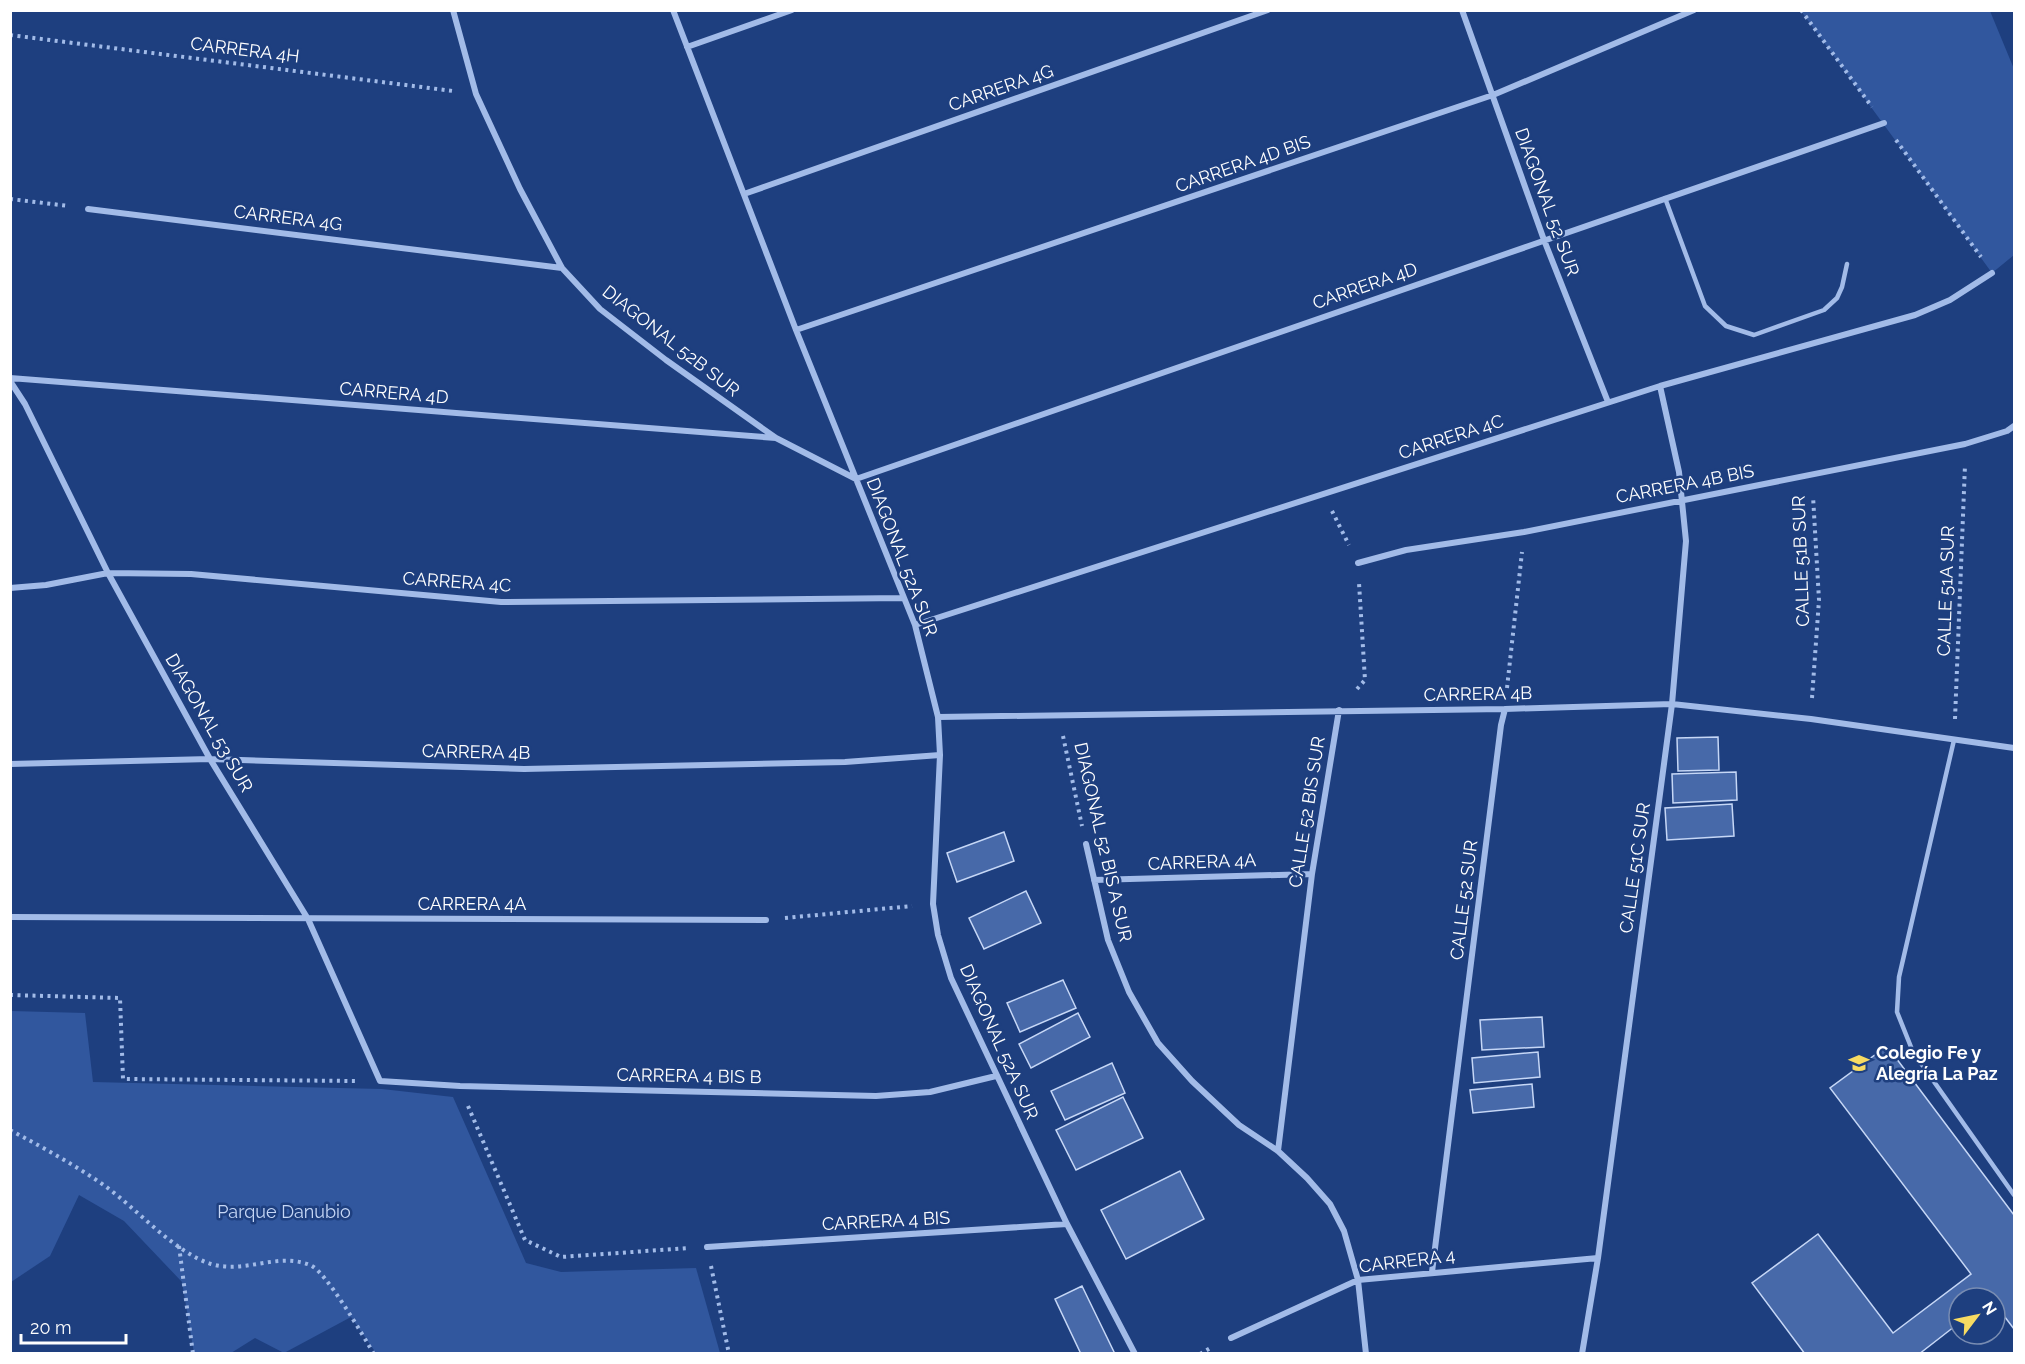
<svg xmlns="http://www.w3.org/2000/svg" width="2025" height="1364" font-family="Raleway,sans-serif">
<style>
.green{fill:#31579e}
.building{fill:#4769a9;stroke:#c6d7f6;stroke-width:1.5}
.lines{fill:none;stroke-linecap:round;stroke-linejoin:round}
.path{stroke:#a2bbe8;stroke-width:4;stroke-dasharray:3 4.5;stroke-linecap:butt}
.lane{stroke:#a2bbe8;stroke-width:4.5}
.street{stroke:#a2bbe8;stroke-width:6}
.labels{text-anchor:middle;stroke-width:5;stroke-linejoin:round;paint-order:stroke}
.street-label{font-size:18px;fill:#fff;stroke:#1e3f7f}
.poi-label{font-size:18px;font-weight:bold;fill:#fff;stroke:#1e3f7f;text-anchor:start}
.park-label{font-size:18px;fill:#c6d7f6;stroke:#1e3f7f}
</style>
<rect width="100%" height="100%" fill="#1e3f7f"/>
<path class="green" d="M1801,11H1990L2014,69V255L1992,273Z
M11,1011L85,1013L93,1082L382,1089L453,1097L526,1263L561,1272L696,1268L720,1353H376L351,1317L284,1353L255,1338L231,1353H194L182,1282L124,1221L79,1195L50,1256L11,1282Z"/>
<path class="building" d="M1718,737L1719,770L1678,771L1677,738Z
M1736,772L1737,800L1673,803L1672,774Z
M1732,804L1734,836L1667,840L1665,808Z
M1004,832L1014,861L957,882L947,853Z
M1026,891L1041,923L984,949L969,918Z
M1063,980L1076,1008L1020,1032L1007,1003Z
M1078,1013L1090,1037L1031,1068L1019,1044Z
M1542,1017L1544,1047L1482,1050L1480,1020Z
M1887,1046L2014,1215V1329L1995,1304V1298H1959V1323L1919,1354H1805L1752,1283L1818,1234L1893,1333L1971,1274L1830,1088Z
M1538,1052L1540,1077L1474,1083L1472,1058Z
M1112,1063L1125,1093L1065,1120L1051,1091Z
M1532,1084L1534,1107L1473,1113L1470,1090Z
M1123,1097L1143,1138L1076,1170L1056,1130Z
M1180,1171L1204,1219L1126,1259L1101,1210Z
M1082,1286L1115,1354H1081L1055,1299Z"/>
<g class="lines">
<path class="path" d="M1801,10L1872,107
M10,35L453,91
M1896,140L1981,257
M10,199L69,206
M1332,511L1349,545
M1507,688L1522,552
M1357,689L1365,680L1359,583
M1812,698L1819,600L1813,496
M1955,719L1965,465
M1063,736L1082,826
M785,918L912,906
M10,995L120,998L123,1079L359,1081
M468,1106L525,1240L561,1257L689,1248
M10,1130C42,1147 75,1165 105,1186C137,1209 174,1252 211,1264C245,1274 277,1252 310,1265C326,1271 363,1336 374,1354
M179,1246L193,1354
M711,1266L729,1354
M1200,1354L1212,1347"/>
<path class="lane" d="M1665,198L1705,306L1726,326L1754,335L1824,310L1837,298L1842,287L1847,264
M1954,740L1899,977L1897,1012L1913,1052L2014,1195"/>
<path class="street" d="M453,10L476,94L520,189L562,268L600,309L666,360L776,438L856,479L1884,123
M673,10L796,330L915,625L938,717L940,755L933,904L938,935L951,978L1067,1224L1135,1354
M1462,10L1544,240L1608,402
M687,47L792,10
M744,194L1268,10
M88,209L562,268
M796,330L1493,95L1694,10
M10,378L776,438
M10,381L25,404L108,573L210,759L308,919L380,1081L460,1086L876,1096L930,1092L996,1076
M1358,563L1406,550L1524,532L1965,444L2007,431L2014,426
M10,588L46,585L108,573L191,574L501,602L904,598
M915,625L1660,386L1915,315L1950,300L1992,273
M938,717L1505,709L1672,704L1811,719L2014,748
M10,764L210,759L524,769L845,762L940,755
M1086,844L1108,940L1129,992L1158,1043L1192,1081L1239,1125L1278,1151L1307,1178L1330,1204L1344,1231L1358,1280L1366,1354
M1094,880L1312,874
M10,917L766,920
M1278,1151L1312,874L1339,710
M707,1247L1067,1224
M1432,1272L1501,725L1505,709
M1231,1338L1358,1280L1598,1258
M1582,1354L1598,1258L1672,704L1686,541L1679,472L1660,386"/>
</g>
<defs>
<g id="school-bare" transform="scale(1.62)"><path d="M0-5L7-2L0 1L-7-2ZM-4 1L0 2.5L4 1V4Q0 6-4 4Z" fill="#f7db62" stroke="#1e3f7f" stroke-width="2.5" paint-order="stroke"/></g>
</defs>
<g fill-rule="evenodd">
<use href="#school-bare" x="1859" y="1063"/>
</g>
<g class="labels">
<g class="street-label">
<text transform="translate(245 50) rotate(7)" y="6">CARRERA 4H</text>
<text transform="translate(1001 88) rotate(-19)" y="6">CARRERA 4G</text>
<text transform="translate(1243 164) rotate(-19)" y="6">CARRERA 4D BIS</text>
<text transform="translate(1547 202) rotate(70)" y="6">DIAGONAL 52 SUR</text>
<text transform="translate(288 218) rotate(7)" y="6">CARRERA 4G</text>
<text transform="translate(1365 286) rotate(-19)" y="6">CARRERA 4D</text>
<text transform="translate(671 341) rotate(38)" y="6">DIAGONAL 52B SUR</text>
<text transform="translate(394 393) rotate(5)" y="6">CARRERA 4D</text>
<text transform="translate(1451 437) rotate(-18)" y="6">CARRERA 4C</text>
<text transform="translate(1685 484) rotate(-11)" y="6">CARRERA 4B BIS</text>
<text transform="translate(902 557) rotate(69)" y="6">DIAGONAL 52A SUR</text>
<text transform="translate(1801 561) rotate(-92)" y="6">CALLE 51B SUR</text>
<text transform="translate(457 582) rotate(4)" y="6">CARRERA 4C</text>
<text transform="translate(1946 591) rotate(-88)" y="6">CALLE 51A SUR</text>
<text transform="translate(1478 694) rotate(-1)" y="6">CARRERA 4B</text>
<text transform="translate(209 723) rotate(60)" y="6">DIAGONAL 53 SUR</text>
<text transform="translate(476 752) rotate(1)" y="6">CARRERA 4B</text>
<text transform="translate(1307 812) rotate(-81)" y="6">CALLE 52 BIS SUR</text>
<text transform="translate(1103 842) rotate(77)" y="6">DIAGONAL 52 BIS A SUR</text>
<text transform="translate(1202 862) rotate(-2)" y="6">CARRERA 4A</text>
<text transform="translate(1635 868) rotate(-82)" y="6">CALLE 51C SUR</text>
<text transform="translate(1464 900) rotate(-83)" y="6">CALLE 52 SUR</text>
<text x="472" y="910">CARRERA 4A</text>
<text transform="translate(999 1042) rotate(66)" y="6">DIAGONAL 52A SUR</text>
<text transform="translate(689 1076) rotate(1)" y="6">CARRERA 4 BIS B</text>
<text transform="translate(886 1221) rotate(-3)" y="6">CARRERA 4 BIS</text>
<text transform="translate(1407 1261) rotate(-7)" y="6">CARRERA 4</text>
</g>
<g class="poi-label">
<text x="1876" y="1059">Colegio Fe y<tspan x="1876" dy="21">Alegría La Paz</tspan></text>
</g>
<g class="park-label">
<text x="284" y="1218">Parque Danubio</text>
</g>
</g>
<rect width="2025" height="1364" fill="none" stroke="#ffffff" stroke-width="24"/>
<g transform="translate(1977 1316) rotate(58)"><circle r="28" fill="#1e3f7f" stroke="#788cb2" stroke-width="1.5"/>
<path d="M0-4.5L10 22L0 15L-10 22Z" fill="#f7db62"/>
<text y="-9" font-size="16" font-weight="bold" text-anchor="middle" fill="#ffffff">N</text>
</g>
<path d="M21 1334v9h105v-9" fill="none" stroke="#ffffff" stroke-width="3"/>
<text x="30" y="1334" font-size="18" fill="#ffffff" stroke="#1e3f7f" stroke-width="4.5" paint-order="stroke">20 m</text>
</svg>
